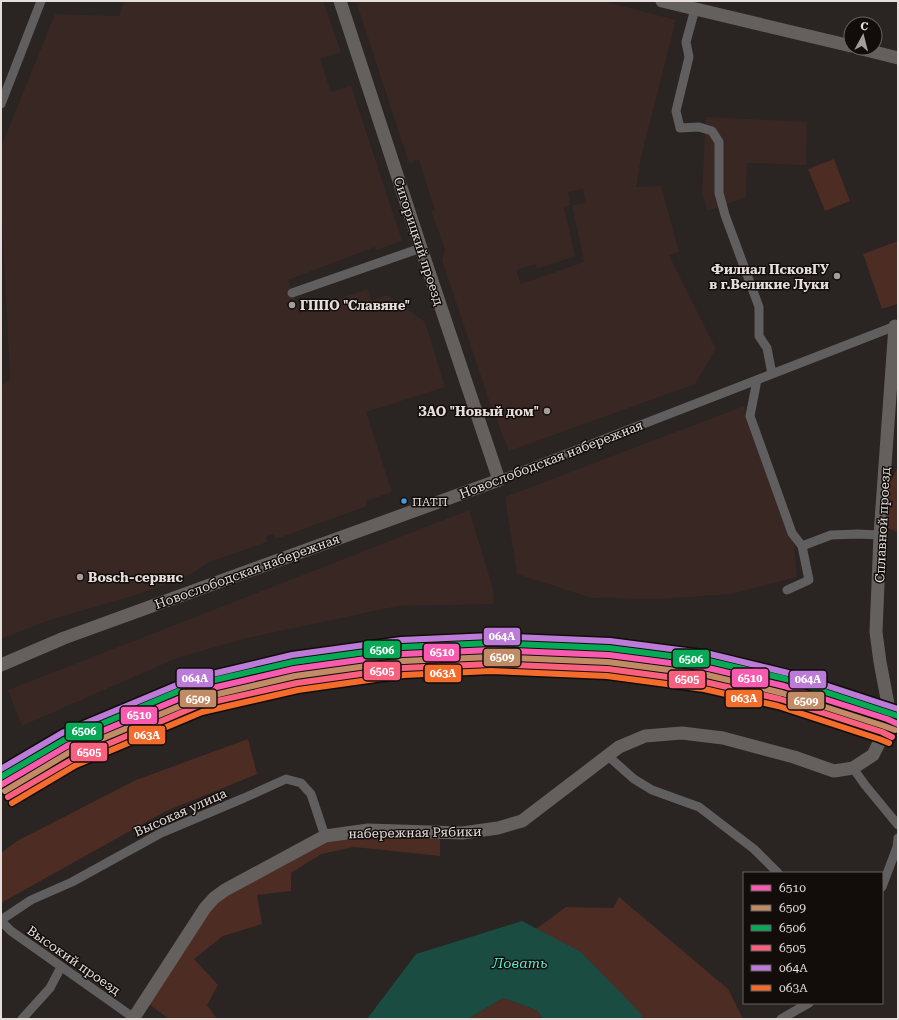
<svg xmlns="http://www.w3.org/2000/svg" width="899" height="1020" font-family="'Roboto Serif',serif">
<style>
.built{fill:#392724;fill-rule:evenodd}
.green{fill:#4d2c23}
.water{fill:#1b4c42}
.lines{fill:none;stroke-linecap:round;stroke-linejoin:round}
.street{stroke:#605e5e;stroke-width:9}
.secondary{stroke:#64605e;stroke-width:13}
.rail-1-casing{stroke:#120d0b;stroke-width:9}
.rail-2-casing{stroke:#120d0b;stroke-width:9}
.rail-3-casing{stroke:#120d0b;stroke-width:9}
.rail-4-casing{stroke:#120d0b;stroke-width:9}
.rail-5-casing{stroke:#120d0b;stroke-width:9}
.rail-6-casing{stroke:#120d0b;stroke-width:9}
.rail-1{stroke:#f75aaf;stroke-width:6}
.rail-2{stroke:#c18c65;stroke-width:6}
.rail-3{stroke:#06aa56;stroke-width:6}
.rail-4{stroke:#f8607d;stroke-width:6}
.rail-5{stroke:#bd7bd9;stroke-width:6}
.rail-6{stroke:#f36c2b;stroke-width:6}
.poi-dot{fill:#a49d9a;stroke:#120d0b;stroke-width:1.5}
.bus-dot{fill:#4699e1;stroke:#120d0b;stroke-width:1.5}
.labels{text-anchor:middle;stroke-width:3;stroke-linejoin:round;paint-order:stroke}
.bus-label{font-size:12px;fill:#e6dedb;stroke:#120d0b;text-anchor:start}
.street-label{font-size:13px;fill:#e6dedb;stroke:#120d0b}
.poi-label{font-size:13px;font-weight:bold;fill:#e6dedb;stroke:#120d0b;text-anchor:end}
.water-label{font-size:14px;font-style:italic;fill:#5ce9cd;stroke:#120d0b}
.line-badge{stroke:#120d0b;stroke-width:1.5}
.badge-label{font-size:11px;text-anchor:middle;font-weight:bold;fill:#fff}
</style>
<rect width="100%" height="100%" fill="#2a2422"/>
<path class="built" d="M124,1H323L341,52L320,59L331,92L351,86L402,241L376,250L375,247L288,280L299,313L367,289L372,300L387,295L425,322L445,387L366,412L392,492L366,501L367,506L276,539L274,534L266,537L267,542L207,563L189,575L136,595L53,619L1,639V386L10,379L1,196V147L55,14L119,16Z
M356,1H603L676,20L641,157L636,187L661,186L679,252L669,255L716,349L695,384L509,451L490,403L442,260L445,249L431,211L435,210L419,160L409,163ZM583,189L586,203L572,205L584,262L521,284L516,270L535,264L537,269L575,256L564,207L570,205L568,192Z
M706,117L807,122L806,165L747,163L746,197L708,211L702,193Z
M744,406L794,544L797,577L731,594L661,599L592,598L517,574L505,497Z
M469,510L494,592L493,604L398,606L247,638L177,658L22,726L8,690Z"/>
<path class="green" d="M834,159L850,201L825,211L808,169Z
M898,241V304L882,309L863,254Z
M898,466V532L886,527L890,483Z
M248,739L257,774L164,812L1,903V853L17,841L136,780Z
M344,839H440V856L354,847L321,854L291,873V891L257,895L262,924L223,936L194,959L218,985L207,1005L217,1019H169L149,1004L207,913L223,898L325,842Z
M619,897L728,989L743,1019H643L641,1014L536,929L566,907L613,908Z
M503,998L536,1010L544,1019H468Z"/>
<path class="water" d="M522,921L581,952L641,1014L643,1019H544L536,1010L503,998L468,1019H367L416,954Z"/>
<g class="lines">
<path class="street" d="M695,9L686,42L689,57L676,111L680,128L699,127L712,131L719,142V193L725,215L759,307V336L767,348L772,374
M1,104L41,1
M292,293L421,248
M757,380L750,416L792,533L802,546
M499,480L898,325
M787,590L809,580L802,546L831,535L858,534L880,535
M608,756L634,779L652,790L699,807L754,849L778,873
M853,768L865,785L898,825
M882,887L897,847L898,838
M1,920L31,900L72,882L161,833L244,798L286,779L301,783L311,794L325,836
M1,921L11,931L134,1018
M22,1019L50,988L61,967
M781,1019L809,1003"/>
<path class="secondary" d="M662,1L851,46
M858,48L898,58
M1,665L64,638L499,480L421,248L340,1
M133,1019L205,908L214,898L225,890L325,836L368,830L462,833L498,828L522,821L619,747L645,736L682,733L723,738L794,757L834,771L853,768L873,755L883,735L887,719L888,704L880,662L876,632L880,535L895,326"/>
<g class="rail-1-casing">
<path id="rail-1" d="M1,785L67,746L195,692L294,669L402,654L491,650L609,655L708,668L784,686L887,719L898,724"/>
</g>
<g class="rail-2-casing">
<path id="rail-2" d="M5,791L70,752L197,699L295,676L403,661L491,657L608,662L707,675L782,693L884,726L895,730"/>
</g>
<g class="rail-3-casing">
<path id="rail-3" d="M1,777L64,740L193,685L293,662L402,647L491,643L609,648L709,661L786,679L898,716"/>
</g>
<g class="rail-4-casing">
<path id="rail-4" d="M8,797L73,759L199,705L297,683L403,668L491,664L608,669L705,682L780,699L882,732L892,737"/>
</g>
<g class="rail-5-casing">
<path id="rail-5" d="M1,769L62,733L191,679L292,655L401,640L492,636L610,641L710,654L788,673L898,709"/>
</g>
<g class="rail-6-casing">
<path id="rail-6" d="M12,803L76,765L202,712L298,690L404,675L491,671L607,676L704,689L778,706L879,739L889,743"/>
</g>
<use href="#rail-1" class="rail-1"/>
<use href="#rail-2" class="rail-2"/>
<use href="#rail-3" class="rail-3"/>
<use href="#rail-4" class="rail-4"/>
<use href="#rail-5" class="rail-5"/>
<use href="#rail-6" class="rail-6"/>
</g>
<g class="poi-dot">
<circle cx="837" cy="276" r="4"/>
<circle cx="292" cy="305" r="4"/>
<circle cx="547" cy="411" r="4"/>
<circle cx="80" cy="577" r="4"/>
</g>
<circle class="bus-dot" cx="404" cy="501" r="3.5"/>
<g class="labels">
<g class="bus-label">
<text x="412" y="506">ПАТП</text>
</g>
<g class="street-label">
<text transform="translate(419 241) rotate(72)" y="5">Сигорицкий проезд</text>
<text transform="translate(551 459) rotate(-21)" y="5">Новослободская набережная</text>
<text transform="translate(882 525) rotate(-87)" y="5">Сплавной проезд</text>
<text transform="translate(247 571) rotate(-20)" y="5">Новослободская набережная</text>
<text transform="translate(180 812) rotate(-24)" y="5">Высокая улица</text>
<text transform="translate(415 832) rotate(-1)" y="5">набережная Рябики</text>
<text transform="translate(74 960) rotate(35)" y="5">Высокий проезд</text>
</g>
<g class="poi-label">
<text x="829" y="274">Филиал ПсковГУ<tspan x="829" dy="15">в г.Великие Луки</tspan></text>
<text x="300" y="310" text-anchor="start">ГППО "Славяне"</text>
<text x="539" y="416">ЗАО "Новый дом"</text>
<text x="88" y="582" text-anchor="start">Bosch-сервис</text>
</g>
<g class="water-label">
<text x="520" y="968">Ловать</text>
</g>
</g>
<g class="line-badge">
<rect x="483" y="627" width="38" height="19" rx="4" fill="#bd7bd9"/>
<rect x="363" y="640" width="38" height="19" rx="4" fill="#06aa56"/>
<rect x="423" y="643" width="37" height="19" rx="4" fill="#f75aaf"/>
<rect x="483" y="648" width="38" height="19" rx="4" fill="#c18c65"/>
<rect x="672" y="649" width="38" height="19" rx="4" fill="#06aa56"/>
<rect x="363" y="661" width="38" height="20" rx="4" fill="#f8607d"/>
<rect x="424" y="664" width="38" height="19" rx="4" fill="#f36c2b"/>
<rect x="731" y="668" width="38" height="20" rx="4" fill="#f75aaf"/>
<rect x="176" y="668" width="38" height="20" rx="4" fill="#bd7bd9"/>
<rect x="789" y="670" width="38" height="19" rx="4" fill="#bd7bd9"/>
<rect x="668" y="670" width="38" height="19" rx="4" fill="#f8607d"/>
<rect x="725" y="689" width="38" height="19" rx="4" fill="#f36c2b"/>
<rect x="179" y="689" width="38" height="19" rx="4" fill="#c18c65"/>
<rect x="787" y="691" width="38" height="19" rx="4" fill="#c18c65"/>
<rect x="120" y="706" width="38" height="19" rx="4" fill="#f75aaf"/>
<rect x="65" y="722" width="38" height="19" rx="4" fill="#06aa56"/>
<rect x="128" y="725" width="38" height="20" rx="4" fill="#f36c2b"/>
<rect x="70" y="742" width="38" height="20" rx="4" fill="#f8607d"/>
</g>
<g class="badge-label">
<text x="502" y="640">064А</text>
<text x="382" y="654">6506</text>
<text x="442" y="656">6510</text>
<text x="502" y="661">6509</text>
<text x="691" y="663">6506</text>
<text x="382" y="675">6505</text>
<text x="443" y="677">063А</text>
<text x="750" y="682">6510</text>
<text x="195" y="682">064А</text>
<text x="808" y="683">064А</text>
<text x="687" y="683">6505</text>
<text x="744" y="702">063А</text>
<text x="198" y="703">6509</text>
<text x="806" y="705">6509</text>
<text x="139" y="719">6510</text>
<text x="84" y="735">6506</text>
<text x="147" y="739">063А</text>
<text x="89" y="756">6505</text>
</g>
<rect width="899" height="1020" fill="none" stroke="#e6dedb" stroke-width="4"/>
<rect x="743" y="872" width="140" height="132" fill="#120d0b" stroke="#67615e"/>
<rect x="751" y="885" width="20" height="6" fill="#f75aaf" stroke="#67615e"/>
<text x="779" y="892" font-size="12" fill="#e6dedb">6510</text>
<rect x="751" y="905" width="20" height="6" fill="#c18c65" stroke="#67615e"/>
<text x="779" y="912" font-size="12" fill="#e6dedb">6509</text>
<rect x="751" y="925" width="20" height="6" fill="#06aa56" stroke="#67615e"/>
<text x="779" y="932" font-size="12" fill="#e6dedb">6506</text>
<rect x="751" y="945" width="20" height="6" fill="#f8607d" stroke="#67615e"/>
<text x="779" y="952" font-size="12" fill="#e6dedb">6505</text>
<rect x="751" y="965" width="20" height="6" fill="#bd7bd9" stroke="#67615e"/>
<text x="779" y="972" font-size="12" fill="#e6dedb">064А</text>
<rect x="751" y="985" width="20" height="6" fill="#f36c2b" stroke="#67615e"/>
<text x="779" y="992" font-size="12" fill="#e6dedb">063А</text>
<g transform="translate(863 36) rotate(7)"><circle r="19" fill="#120d0b" stroke="#67615e"/>
<path d="M0-3L7 15L0 10L-7 15Z" fill="#a49d9a"/>
<text y="-6" font-size="11" font-weight="bold" text-anchor="middle" fill="#e6dedb">С</text>
</g>
</svg>
